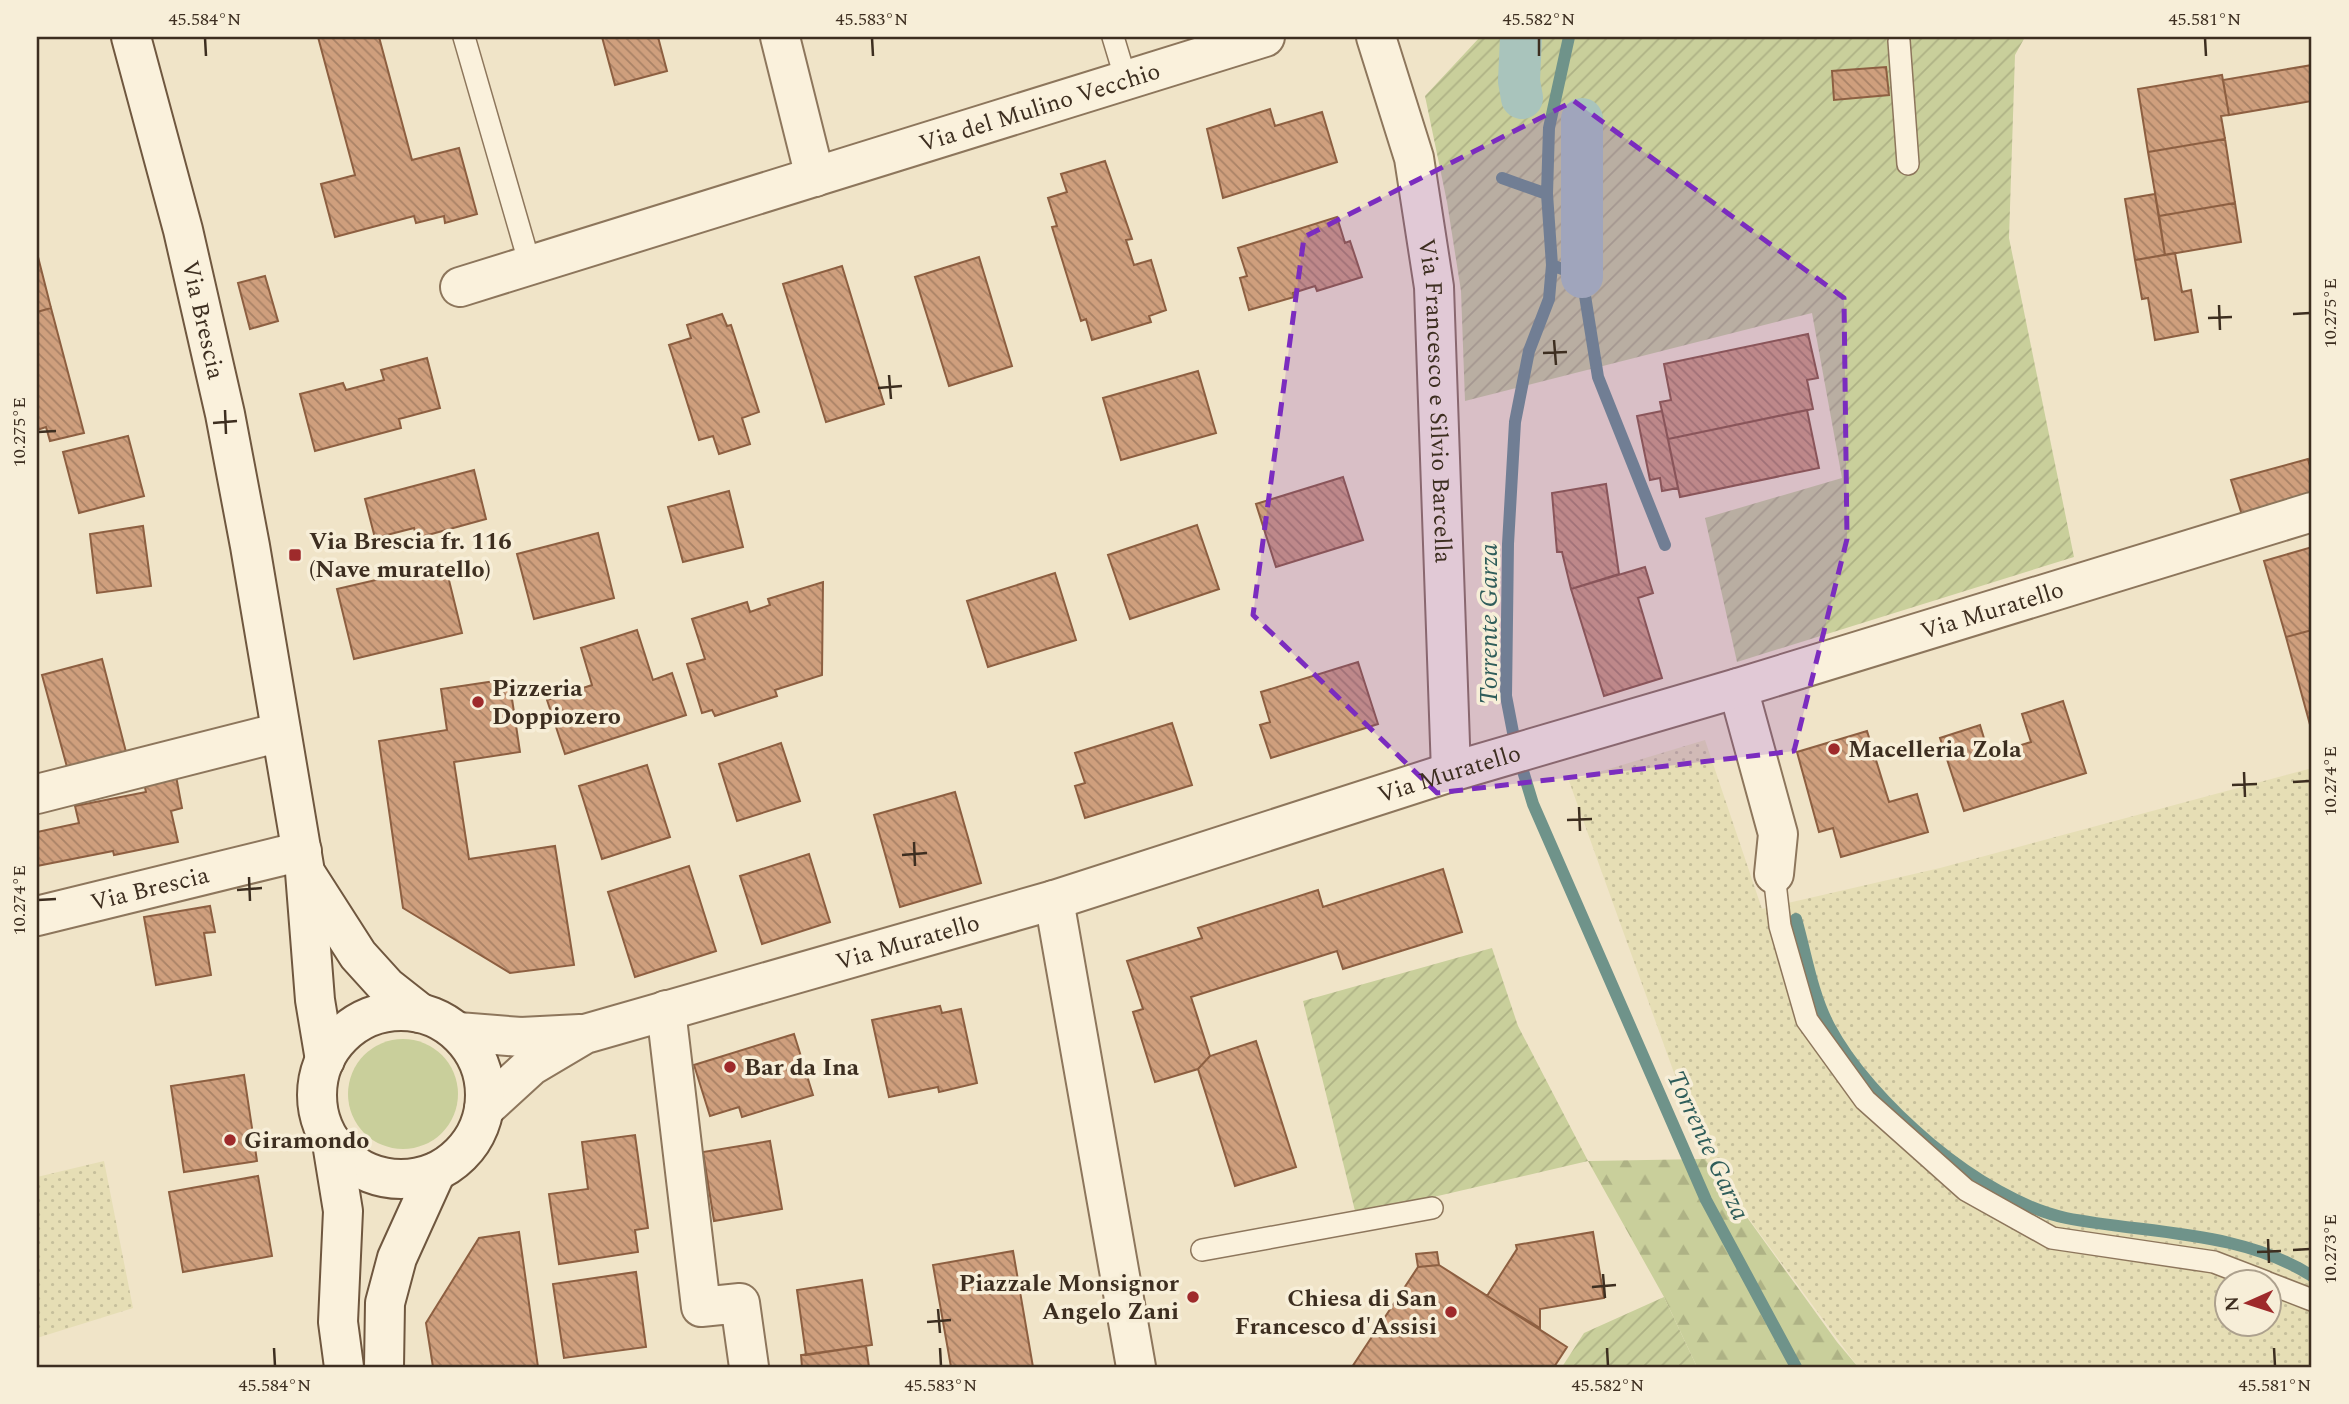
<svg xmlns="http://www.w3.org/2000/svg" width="2349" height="1404" font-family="Spectral,serif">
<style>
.farmland{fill:url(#farmland-dots);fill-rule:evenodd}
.green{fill:#c9cf9b}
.forest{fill:url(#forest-firs)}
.garden{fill:url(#garden-furrows)}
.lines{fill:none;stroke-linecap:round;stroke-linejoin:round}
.stream{stroke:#6f938a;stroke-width:12}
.canal{stroke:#a9c4bc;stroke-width:42}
.building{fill:url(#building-back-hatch);stroke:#8d5f41;stroke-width:2}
.service-casing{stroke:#8d765c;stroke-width:24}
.minor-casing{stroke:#8d765c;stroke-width:42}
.secondary-casing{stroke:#6f573f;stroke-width:42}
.service{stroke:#faf1dc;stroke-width:21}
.minor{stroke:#faf1dc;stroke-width:38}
.secondary{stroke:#faf1dc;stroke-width:38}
.marked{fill:#7b2cbf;fill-opacity:0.2;stroke:#7b2cbf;stroke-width:5;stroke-dasharray:14 9;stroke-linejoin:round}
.ticks{fill:none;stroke:#3d2e20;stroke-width:2.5}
.poi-dot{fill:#9e2a2b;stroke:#f7eed8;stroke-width:2.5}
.labels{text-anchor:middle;stroke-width:7;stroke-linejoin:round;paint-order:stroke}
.street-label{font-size:24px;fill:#3d2e20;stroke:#f7eed8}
.poi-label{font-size:24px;font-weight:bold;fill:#3d2e20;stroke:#f7eed8;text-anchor:start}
.water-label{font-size:26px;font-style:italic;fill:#2f5d5a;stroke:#f7eed8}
.neatline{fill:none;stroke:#3d2e20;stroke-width:2.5}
.ticks-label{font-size:18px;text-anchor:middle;fill:#3d2e20}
</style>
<defs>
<pattern id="farmland-dots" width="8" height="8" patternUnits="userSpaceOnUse" patternTransform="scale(1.75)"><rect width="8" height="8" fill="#e6deb5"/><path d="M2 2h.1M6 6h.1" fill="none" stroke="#c6bf9b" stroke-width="1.8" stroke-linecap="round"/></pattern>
<pattern id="forest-firs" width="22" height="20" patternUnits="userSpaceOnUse" patternTransform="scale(1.75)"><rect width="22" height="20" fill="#c9cf9b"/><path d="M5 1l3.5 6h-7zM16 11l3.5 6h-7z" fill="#aeb285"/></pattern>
<pattern id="garden-furrows" width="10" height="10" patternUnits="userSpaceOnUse" patternTransform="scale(1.75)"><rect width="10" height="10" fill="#c9cf9b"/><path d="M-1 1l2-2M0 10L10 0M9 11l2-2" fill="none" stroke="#aeb285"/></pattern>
<pattern id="building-back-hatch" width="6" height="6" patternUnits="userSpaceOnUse" patternTransform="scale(1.75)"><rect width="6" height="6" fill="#cf9f7d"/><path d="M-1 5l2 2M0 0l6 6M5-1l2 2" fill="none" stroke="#a98266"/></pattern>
</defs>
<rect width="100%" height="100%" fill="#f0e4c8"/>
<path class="farmland" d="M1705,740L1762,909L1940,868L2312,768V1367H1858L1705,1159L1569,781ZM2226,1282H2268V1324H2226Z
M104,1161L133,1308L37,1338V1177Z"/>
<path class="green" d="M348 1094a55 55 0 1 1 110 0a55 55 0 1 1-110 0Z"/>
<path class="forest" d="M1705,1159L1837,1342L1858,1367H1697L1664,1297L1588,1161Z"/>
<path class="garden" d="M1480,37H2025L2015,55L2009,238L2074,557L1737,662L1705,518L1842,478L1812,313L1465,401L1461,291L1447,202L1425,96Z
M1492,948L1518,1026L1588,1161L1356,1215L1303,1001Z
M1664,1297L1697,1367H1562L1584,1333Z"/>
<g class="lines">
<path class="stream" d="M1569,37L1549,128L1547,194L1552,265L1549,299L1529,351L1515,422L1508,544L1506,696L1516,748L1533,804L1706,1200L1796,1367
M1502,178L1547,194
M1552,265L1582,277L1598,377L1665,545
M1796,919C1806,954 1812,994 1829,1026C1869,1102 1981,1200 2066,1218C2148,1234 2240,1230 2312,1276"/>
<path class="canal" d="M1521,37L1519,81L1522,98
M1582,119V277"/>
</g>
<path class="building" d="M318,37H379L412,160L459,148L477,214L445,223L444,216L416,223L414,216L335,237L321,184L355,175Z
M602,37H658L667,71L615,85Z
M2312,65V101L2229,115L2223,80Z
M1886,67L1889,95L1834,100L1832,71Z
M2222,75L2229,115L2221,116L2225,139L2148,152L2138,89Z
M1270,109L1275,126L1322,112L1337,162L1223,198L1207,129Z
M2225,139L2235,203L2159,216L2148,152Z
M1105,161L1132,239L1126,240L1134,265L1151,260L1166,310L1149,316L1151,322L1092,340L1086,319L1081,321L1052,227L1057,226L1048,198L1067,192L1061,174Z
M2155,194L2165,255L2135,260L2125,199Z
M2235,203L2241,242L2165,255L2159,216Z
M1337,217L1345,243L1350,241L1362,277L1317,291L1315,286L1293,293L1294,297L1249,310L1240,278L1247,276L1238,248Z
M37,253L51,308L37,312Z
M2175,253L2182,292L2191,290L2198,332L2155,340L2148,298L2142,299L2135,260Z
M979,257L1012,366L949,386L915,277Z
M842,266L884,404L826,422L783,284Z
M265,276L278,321L250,329L238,283Z
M51,308L84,433L50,441L46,427L37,430V312Z
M722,314L727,326L731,325L759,412L742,418L750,444L719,454L713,436L699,440L669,345L691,338L687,325Z
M1808,334L1818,378L1807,380L1813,409L1668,439L1660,402L1671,400L1664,364Z
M427,358L440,408L399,419L401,428L315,451L300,394L343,383L346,390L384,380L381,370Z
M1198,371L1216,433L1121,460L1103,398Z
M1807,410L1819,468L1680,497L1668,439Z
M1662,411L1678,488L1662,491L1660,478L1650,480L1637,416Z
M128,436L144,496L79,513L63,452Z
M2308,459L2312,473V493L2242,515L2231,480Z
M474,470L486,519L417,538L414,528L375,538L365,499Z
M1343,477L1363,540L1276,567L1256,504Z
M1606,484L1619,574L1571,589L1562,552H1557L1552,493Z
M729,491L743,547L683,562L668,507Z
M1197,525L1219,589L1130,619L1108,555Z
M143,526L151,586L97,593L90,534Z
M598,533L614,598L534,619L517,554Z
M2312,547V630L2286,637L2264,561Z
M445,564L462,633L354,659L337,589Z
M1645,567L1653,593L1638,598L1662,678L1604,696L1571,589Z
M1055,573L1076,640L988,667L967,601Z
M823,582L822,675L775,690L777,696L715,716L712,710L702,713L687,664L705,659L692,619L747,602L750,612L770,605L768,599Z
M637,630L653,680L672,673L686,715L565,754L547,700L592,685L581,648Z
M2312,630V732L2286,637Z
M102,659L126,752L67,767L42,675Z
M1358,662L1378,724L1271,758L1260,725L1270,722L1261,692Z
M509,679L520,752L454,762L469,859L555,846L574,965L510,973L403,908L379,741L447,730L441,689Z
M2063,701L2086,773L1964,811L1940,738L1980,725L1989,755L2031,742L2022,714Z
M1172,723L1192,785L1085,818L1075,786L1085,783L1075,753Z
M1867,731L1889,802L1917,794L1928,832L1841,857L1833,828L1819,832L1797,752Z
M781,743L800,801L737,821L719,764Z
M647,765L670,837L602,859L579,786Z
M176,776L182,808L171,811L178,842L114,855L113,851L37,866V832L79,823L75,806L146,792L144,783Z
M955,792L981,883L900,907L874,815Z
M809,854L830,922L762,944L740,876Z
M689,866L716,951L635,977L608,892Z
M1443,869L1462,932L1343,969L1337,951L1191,997L1210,1056L1198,1069L1155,1082L1133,1012L1143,1009L1127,961L1202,938L1198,928L1318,890L1323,907Z
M210,906L215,932L204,933L211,975L156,985L144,917Z
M940,1006L942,1013L961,1009L977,1083L939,1092L938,1087L889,1097L872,1020Z
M794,1034L813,1095L742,1117L739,1107L710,1116L694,1065Z
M1256,1041L1296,1167L1235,1186L1198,1069L1210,1056Z
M244,1075L257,1161L184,1172L171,1086Z
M635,1135L648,1228L635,1230L638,1252L559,1264L549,1194L588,1189L582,1142Z
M770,1141L782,1209L714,1221L703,1152Z
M258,1176L272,1256L183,1272L169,1192Z
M519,1232L538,1367H433L426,1323L479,1238Z
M1593,1232L1604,1298L1540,1309V1328L1487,1296L1517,1249L1516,1245Z
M1013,1251L1033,1367H951L933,1265Z
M1437,1252L1439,1265L1418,1267L1416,1254Z
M1439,1265L1567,1347L1554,1367H1352L1418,1267Z
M636,1272L646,1347L564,1358L553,1284Z
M862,1280L872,1345L806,1355L797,1290Z
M866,1346L869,1367H802L801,1355Z"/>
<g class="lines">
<g class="service-casing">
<path id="service" d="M464,37L530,265
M1113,37L1126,80
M1899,41L1908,164
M1774,874L1780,926L1807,1020L1865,1100L1966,1190L2052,1238L2214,1262L2266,1282
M1202,1250L1432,1208
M2268,1283L2312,1300"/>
</g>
<g class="minor-casing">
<g id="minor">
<path d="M780,37L815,177"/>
<path id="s1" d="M1376,37L1414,158L1434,287L1451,772"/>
<path id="s2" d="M460,287L1265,37"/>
<path d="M1738,688L1778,834L1774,874"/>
<path d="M37,794L281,732"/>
<path d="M1054,900L1136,1367"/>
<path id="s3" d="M37,916L302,851"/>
<path d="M666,1010L701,1307L740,1303L749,1367"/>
<path d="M458,1032L521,1037L580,1034"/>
<path id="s4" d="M484,1109L531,1066L585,1034L1054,900L1451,772L1738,688L2312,512"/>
</g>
</g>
<g class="secondary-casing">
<g id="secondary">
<path id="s5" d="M131,37L183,230L225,414L250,546L305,872L315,1000L325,1060"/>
<path d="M308,877L358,955L387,987L420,1013"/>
<circle cx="401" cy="1095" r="84"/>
<path d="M332,1143L343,1211L338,1322L344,1367"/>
<path d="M384,1367L385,1303L397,1258L436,1172"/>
</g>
</g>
<use href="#service" class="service"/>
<use href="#minor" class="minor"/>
<use href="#secondary" class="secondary"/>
</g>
<path class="marked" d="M1574,101L1844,298L1847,539L1794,751L1437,793L1253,615L1304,237Z"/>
<path class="ticks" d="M205,38L206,56M872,38L873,56M1539,38V56M2205,38L2206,56M2219,305L2220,330M2293,314L2310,313M2208,318L2232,317M1554,340L1556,365M1543,353L1567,352M889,375L891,399M878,388L902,386M225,410L226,434M213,423L237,421M38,432L56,431M2244,772L2245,797M2293,782L2310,781M2232,785L2257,784M1579,807L1580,831M1567,820L1592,819M914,842L915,866M902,855L927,853M249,877L250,901M237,890L262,888M38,900L56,899M2268,1239L2269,1263M2293,1250L2310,1249M2257,1252L2281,1251M1603,1274L1605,1298M1592,1287L1616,1285M938,1309L940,1333M927,1322L951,1320M274,1348L275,1366M940,1348L941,1366M1607,1348L1608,1366M2274,1348L2275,1366"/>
<g class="poi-dot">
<rect x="288" y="548" width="14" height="14" rx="3.5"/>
<circle cx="478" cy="702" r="7"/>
<circle cx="1834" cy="749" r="7"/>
<circle cx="730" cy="1067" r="7"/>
<circle cx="230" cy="1140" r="7"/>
<circle cx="1193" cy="1297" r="7"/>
<circle cx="1451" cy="1312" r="7"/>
</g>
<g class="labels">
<g class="street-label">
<text dy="8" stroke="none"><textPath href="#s2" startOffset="607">Via del Mulino Vecchio</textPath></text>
<text dy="8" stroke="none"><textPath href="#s5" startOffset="292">Via Brescia</textPath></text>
<text dy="8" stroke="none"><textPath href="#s1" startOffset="371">Via Francesco e Silvio Barcella</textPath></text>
<text dy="8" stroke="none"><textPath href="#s4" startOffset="1596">Via Muratello</textPath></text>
<text dy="8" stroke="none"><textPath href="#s4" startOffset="1029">Via Muratello</textPath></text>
<text dy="8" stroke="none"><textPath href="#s3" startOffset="116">Via Brescia</textPath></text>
<text dy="8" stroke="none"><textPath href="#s4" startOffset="462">Via Muratello</textPath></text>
</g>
<g class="poi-label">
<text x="309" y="549">Via Brescia fr. 116<tspan x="309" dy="28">(Nave muratello)</tspan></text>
<text x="492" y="696">Pizzeria<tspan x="492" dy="28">Doppiozero</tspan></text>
<text x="1848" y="757">Macelleria Zola</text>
<text x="744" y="1075">Bar da Ina</text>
<text x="244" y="1148">Giramondo</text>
<text x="1179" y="1291" text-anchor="end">Piazzale Monsignor<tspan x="1179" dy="28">Angelo Zani</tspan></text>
<text x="1437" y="1306" text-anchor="end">Chiesa di San<tspan x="1437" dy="28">Francesco d'Assisi</tspan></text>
</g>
<g class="water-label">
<text transform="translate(1488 624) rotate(-90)" y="9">Torrente Garza</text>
<text transform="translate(1709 1145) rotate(65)" y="9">Torrente Garza</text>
</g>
</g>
<rect width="2349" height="1404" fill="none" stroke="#f7eed8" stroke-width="77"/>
<g transform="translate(2248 1303) rotate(267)"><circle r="33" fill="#f7eed8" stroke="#ada18e" stroke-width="2"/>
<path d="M0-5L12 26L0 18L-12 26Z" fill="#9e2a2b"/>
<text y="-10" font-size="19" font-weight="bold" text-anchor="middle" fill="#3d2e20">N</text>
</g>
<rect x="38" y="38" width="2272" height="1328" class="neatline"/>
<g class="ticks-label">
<text x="205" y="25">45.584°N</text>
<text x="872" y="25">45.583°N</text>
<text x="1539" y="25">45.582°N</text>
<text x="2205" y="25">45.581°N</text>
<text transform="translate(2330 313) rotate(-90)" y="6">10.275°E</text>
<text transform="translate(19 432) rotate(-90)" y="6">10.275°E</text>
<text transform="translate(2330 781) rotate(-90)" y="6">10.274°E</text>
<text transform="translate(19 900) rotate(-90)" y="6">10.274°E</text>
<text transform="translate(2330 1249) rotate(-90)" y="6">10.273°E</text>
<text x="275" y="1391">45.584°N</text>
<text x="941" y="1391">45.583°N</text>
<text x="1608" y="1391">45.582°N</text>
<text x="2275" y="1391">45.581°N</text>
</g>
</svg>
